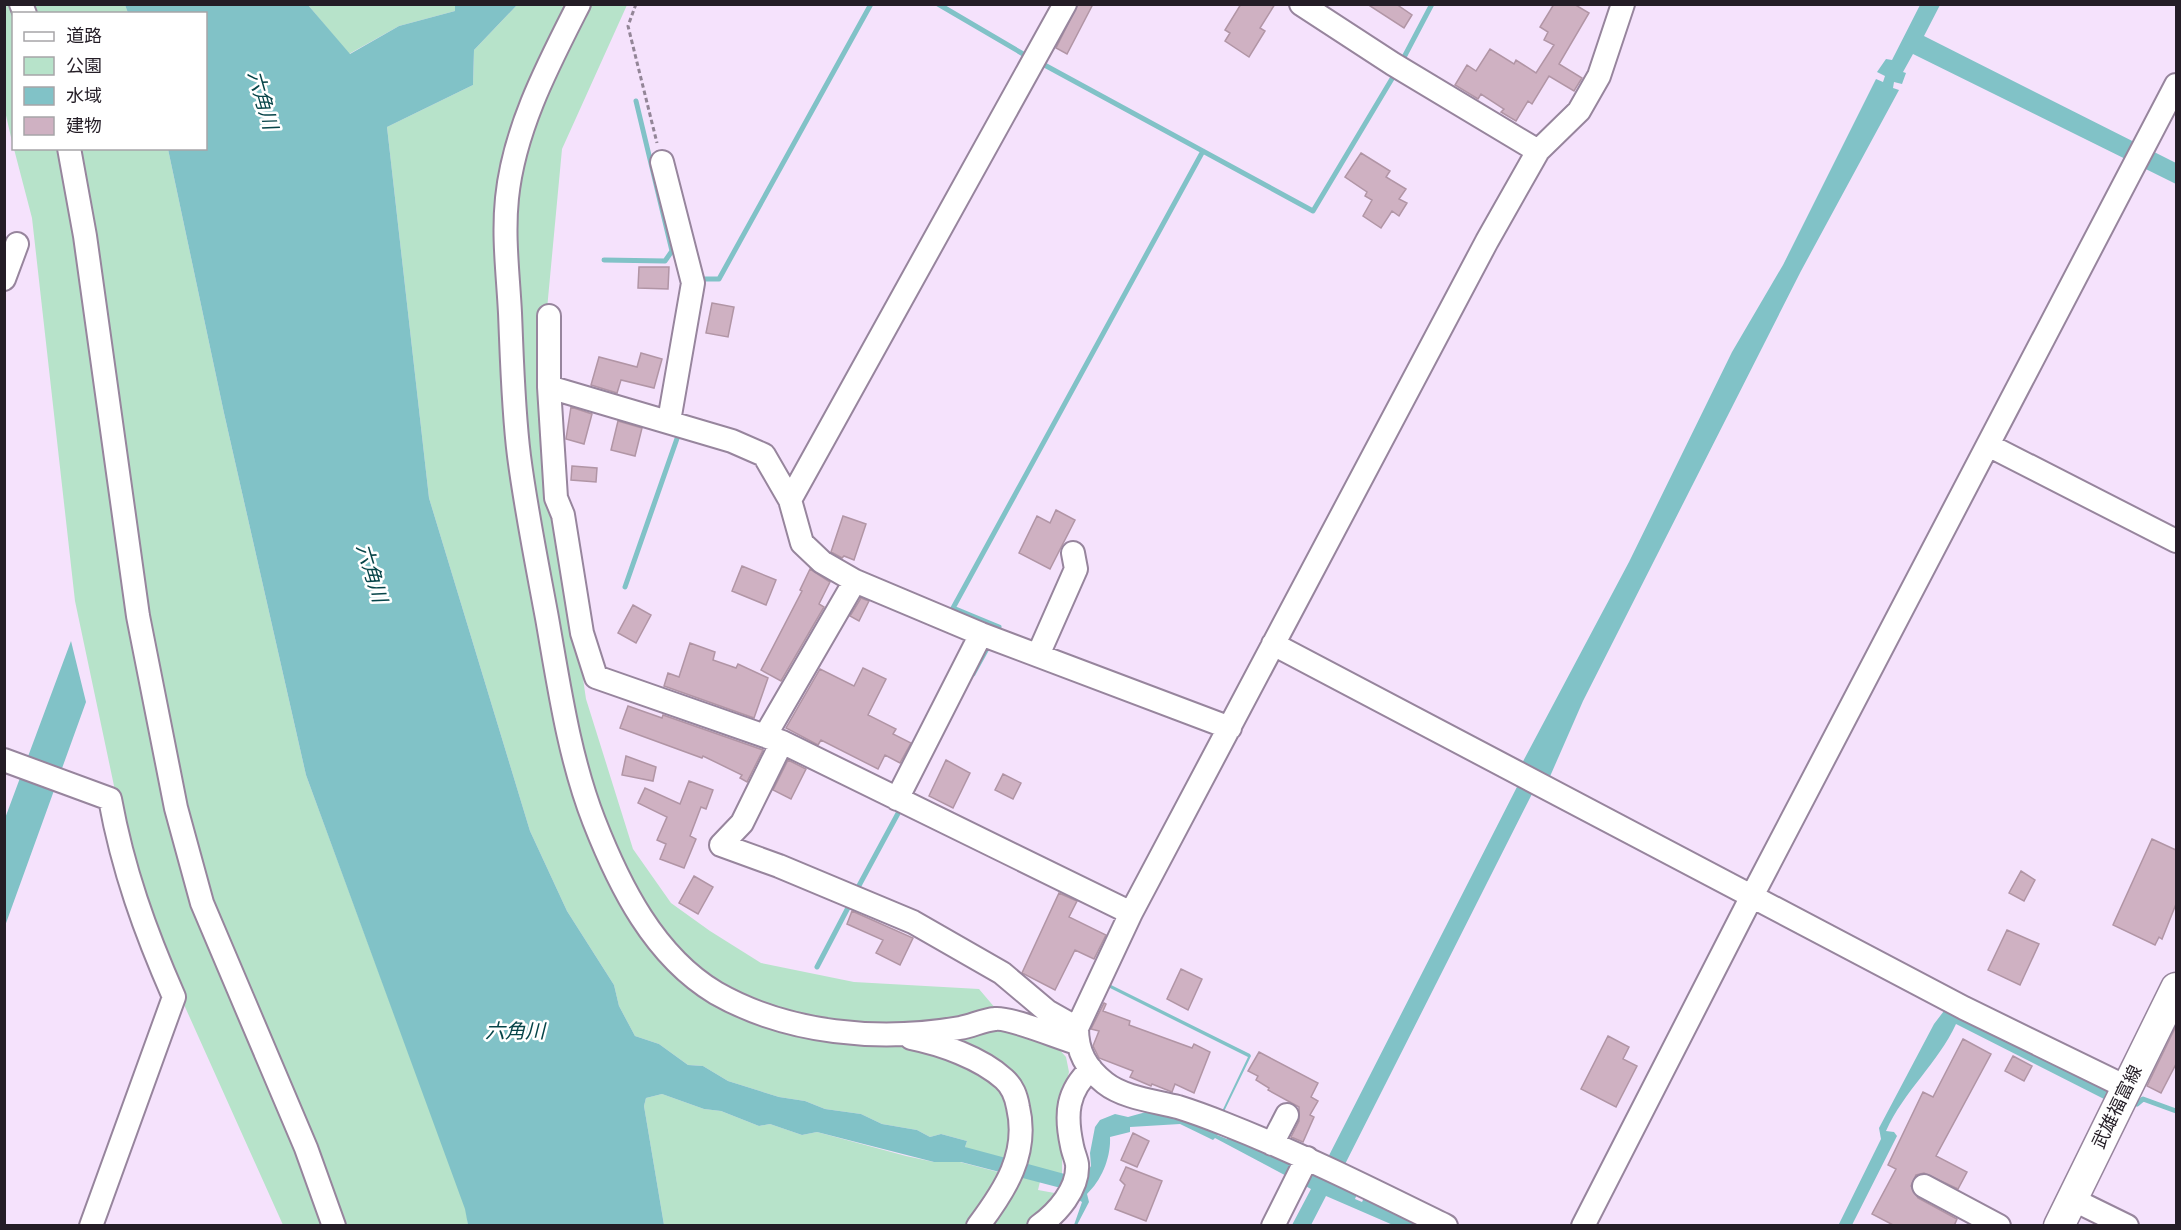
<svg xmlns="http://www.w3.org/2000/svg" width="2181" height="1230" font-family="'Source Sans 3','Noto Sans JP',sans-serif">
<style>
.green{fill:#b7e3ca}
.water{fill:#81c2c7}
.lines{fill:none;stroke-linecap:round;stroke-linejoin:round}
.stream{stroke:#81c2c7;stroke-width:5}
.building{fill:#cfb1c2;stroke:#b195a5;stroke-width:1.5}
.minor-casing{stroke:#97859d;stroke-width:26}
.major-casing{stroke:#97859d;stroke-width:33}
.path{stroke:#938597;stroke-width:3;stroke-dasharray:4.5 3;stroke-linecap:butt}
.minor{stroke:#fff;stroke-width:22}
.major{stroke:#fff;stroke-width:30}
.labels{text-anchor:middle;stroke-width:5;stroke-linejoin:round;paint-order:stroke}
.street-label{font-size:18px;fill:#241d26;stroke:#fff}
.water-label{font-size:20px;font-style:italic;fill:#064448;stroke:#fff}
</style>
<rect width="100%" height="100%" fill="#f5e2fc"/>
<path class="green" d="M455,4V11L399,26L349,54L308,5Z
M4,5H125L128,13L14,14L13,146L5,111Z
M517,5H627L562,149L540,384L586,699L633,849L671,903L710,931L761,963L854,982L979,989L1013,1029L1050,1039L1066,1057L1069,1072L1063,1095L1062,1174L1043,1169L1038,1190L1060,1194L1032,1225H664L644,1106L646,1098L662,1094L704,1109L721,1111L759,1126L770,1124L802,1135L817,1132L906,1156L934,1162H960L1017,1177L965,1147L967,1141L941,1134L930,1137L917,1130L882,1124L861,1114L825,1109L805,1101L779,1097L728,1081L703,1066L688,1065L659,1044L635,1036L619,1006L614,985L567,911L530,831L429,498L387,127L473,85L474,50Z
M14,149H168L224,413L306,775L466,1209L468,1225H283L150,929L117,800L75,601L32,218Z"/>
<path class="water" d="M125,5H308L350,54L399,26L455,11V5H517L474,50L473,85L387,127L429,498L530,831L567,911L614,985L619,1006L635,1036L659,1044L688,1065L703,1066L728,1081L779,1097L805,1101L825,1109L861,1114L882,1124L917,1130L930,1137L941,1134L967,1141L965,1147L1083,1179L1091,1166L1090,1153L1095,1127L1100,1120L1115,1114L1128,1117L1146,1112L1174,1114L1214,1128L1248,1057L1108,987L1109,984L1250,1054L1251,1056L1216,1128L1219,1129L1217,1135L1227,1139L1228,1135L1318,1177L1520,781V767L1629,562L1732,352L1783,265L1876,79L1883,82L1885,76L1877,72L1886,59L1892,60L1920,5H1940L1924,36L2176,163V184L1913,54L1903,72L1906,73L1902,84L1894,82L1893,88L1899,90L1801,271L1583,701L1548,781L1535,788L1335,1184L1357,1194L1355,1199L1362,1202L1364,1198L1421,1225H1393L1326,1196L1311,1225H1292L1311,1189L1215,1138L1213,1140L1180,1124L1130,1127V1132L1110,1137C1111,1157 1102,1180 1087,1194L1089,1202L1077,1225H1074L1082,1202L1077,1199L1080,1193L961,1162H934L817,1132L802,1135L770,1124L759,1126L721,1111L704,1109L662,1094L646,1098L644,1106L664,1225H468L465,1209L306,775L224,413L168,149L206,148V14L128,13Z
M71,641L86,702L5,926L4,821Z
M1947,1007L2112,1088L2106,1100L1956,1024C1938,1063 1904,1091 1886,1131L1894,1132L1897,1136L1852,1225L1838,1226L1881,1139L1879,1128L1934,1024Z"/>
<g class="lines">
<path class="stream" d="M938,4L1030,58
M1402,61L1432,4
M1039,62L1313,211L1396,72
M636,101L672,251L677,250
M604,260L665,261L672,251
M699,279H719L871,4
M625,587L680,430
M995,635L999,627L953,608L1203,151
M973,674L990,643
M855,893L902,806
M817,967L851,902
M2137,1104L2143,1099L2176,1111"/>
</g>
<path class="building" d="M1078,4H1093L1067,54L1056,48Z
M1241,4H1275L1260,28L1265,31L1249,57L1225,41L1230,33L1225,30Z
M1367,4H1396L1412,15L1404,28Z
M1554,4H1574L1589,13L1559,64L1582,78L1574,91L1549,76L1532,104L1528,101L1516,121L1501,112L1504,109L1481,94L1478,99L1455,85L1467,65L1476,71L1490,49L1514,64L1516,60L1536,73L1554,45L1544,40L1548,32L1540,27Z
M1361,153L1390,171L1386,177L1406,189L1399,199L1407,203L1399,216L1392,211L1381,228L1363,216L1372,200L1365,196L1367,192L1345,177Z
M639,267H669L668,289L638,288Z
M712,303L734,307L728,337L706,333Z
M641,353L662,359L654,388L621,380L617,393L591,385L599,357L637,367Z
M571,407L592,414L584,444L566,439Z
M618,421L642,428L635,456L611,450Z
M572,466L597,468L596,482L571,480Z
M1056,510L1075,520L1050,569L1019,553L1037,516L1050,523Z
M843,516L866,524L854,560L844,556L842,558L831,552Z
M742,566L776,580L766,605L732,591Z
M810,569L830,582L819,604L824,607L781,681L761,670L802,591L800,590Z
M861,598L869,601L859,621L850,616Z
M633,605L651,615L636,643L618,633Z
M690,643L715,652L713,660L736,668L738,664L768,678L754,718L664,686L668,673L679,677Z
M863,668L886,679L868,715L896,729L893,734L911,743L900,763L885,755L878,769L821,740L818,745L786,728L820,669L854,686Z
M628,706L662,718L663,715L763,750L747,782L740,778L742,775L703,756L702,758L620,728Z
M626,756L656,767L653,781L622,775Z
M788,760L806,769L791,799L773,790Z
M946,760L970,773L953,808L929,796Z
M1003,774L1021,783L1013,799L995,790Z
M689,781L713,790L706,809L701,807L690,836L696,839L684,868L660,859L666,844L657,840L667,817L638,803L645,788L680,804Z
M2152,839L2176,850V904L2162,939L2159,937L2155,945L2113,925Z
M2021,871L2035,880L2024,901L2009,893Z
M694,876L713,887L698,914L679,903Z
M1059,893L1077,901L1069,917L1106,935L1094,959L1075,950L1055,990L1022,973Z
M852,911L913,938L900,965L876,953L883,940L847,924Z
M2007,930L2039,944L2020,985L1988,970Z
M1181,969L1202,979L1188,1010L1167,999Z
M1104,1003L1106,1004L1103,1011L1130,1021L1129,1025L1192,1048L1194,1044L1210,1052L1194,1093L1175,1084L1172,1092L1152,1084L1151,1086L1130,1077L1133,1071L1099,1058L1093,1046L1099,1031L1091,1029Z
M2176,1026V1064L2161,1093L2147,1086Z
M1608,1036L1629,1047L1623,1059L1637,1066L1616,1107L1581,1089Z
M1963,1039L1991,1054L1936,1156L1967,1172L1958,1189L1924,1173L1916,1175L1911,1186L1918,1198L1957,1219L1954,1226H1895L1872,1214L1896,1169L1888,1165L1923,1092L1933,1097Z
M1259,1052L1318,1083L1311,1097L1318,1101L1310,1115L1314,1117L1303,1142L1291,1137L1299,1121V1107L1268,1090L1269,1088L1256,1080L1258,1076L1248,1071Z
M2013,1056L2032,1066L2024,1081L2005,1071Z
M1133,1133L1149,1141L1137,1167L1121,1160Z
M1126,1167L1162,1181L1146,1221L1115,1209L1125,1185L1120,1180Z"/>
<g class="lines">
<g class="minor-casing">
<path id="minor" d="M21,4L25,14
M579,4C548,65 514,129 507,198C503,237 508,274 510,313C512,360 513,408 519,456C526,510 537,564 547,618C559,686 569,757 594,821C619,885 654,956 716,993C788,1034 879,1042 960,1028C972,1026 983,1020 995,1019C1010,1017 1059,1038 1077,1043
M1301,4L1393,64L1538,151
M69,148L85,236L138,616L176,808L202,903L306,1148L334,1226
M662,162L693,283L669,421
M4,279L17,244
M549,316V387L556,498L563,515L582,633L596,677L782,742L1131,913
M549,387L732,441L764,455L790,500L802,543L822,562L855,581L981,634L1230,728
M1988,445L2176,541
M790,500L1065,4
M1273,644L1964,1008L2126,1087
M1038,655L1076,569L1073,553
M765,736L855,581
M782,742L742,823L721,845L779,866L913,922L1002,973L1047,1011L1077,1028
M4,760L110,799C123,870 145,931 174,997L91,1226
M897,799L981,634
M911,1038C941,1044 981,1058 1004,1079C1013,1087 1016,1096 1018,1107C1029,1154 1005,1190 978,1226
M1272,1144L1287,1115
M1924,1186L1999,1226
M2072,1199L2127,1226
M1039,1226C1057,1213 1079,1189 1077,1164C1076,1158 1073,1152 1072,1146C1065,1114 1067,1091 1091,1069
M1273,1226L1307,1158
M1446,1226C1373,1190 1301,1154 1225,1124C1210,1118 1194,1112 1178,1107C1155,1101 1124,1098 1105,1083C1086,1068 1077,1052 1077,1028L1131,913L1487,241L1538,151L1579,111L1599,76L1623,4
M1583,1226L1752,896L2176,85"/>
</g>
<g class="major-casing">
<path id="major" d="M2059,1226L2176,988"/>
</g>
<path class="path" d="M636,4L628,26L657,143"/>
<use href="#minor" class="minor"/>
<use href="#major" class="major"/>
</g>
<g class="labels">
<g class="street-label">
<text transform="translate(2117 1107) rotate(-64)" y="6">武雄福富線</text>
</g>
<g class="water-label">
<text transform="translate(263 100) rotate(74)" y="7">六角川</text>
<text transform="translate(372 573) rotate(73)" y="7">六角川</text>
<text x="515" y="1038">六角川</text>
</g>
</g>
<rect width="2181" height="1230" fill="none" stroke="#241d26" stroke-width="12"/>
<rect x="12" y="12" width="195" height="138" fill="#ffffff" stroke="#a7a5a8" stroke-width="1.5"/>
<rect x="24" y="32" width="30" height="9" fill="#ffffff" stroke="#a7a5a8" stroke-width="1.5"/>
<text x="66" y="42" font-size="18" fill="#241d26">道路</text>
<rect x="24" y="57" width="30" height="18" fill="#b7e3ca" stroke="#a7a5a8" stroke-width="1.5"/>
<text x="66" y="72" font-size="18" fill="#241d26">公園</text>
<rect x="24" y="87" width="30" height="18" fill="#81c2c7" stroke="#a7a5a8" stroke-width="1.5"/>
<text x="66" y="102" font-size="18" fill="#241d26">水域</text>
<rect x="24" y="117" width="30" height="18" fill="#cfb1c2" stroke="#a7a5a8" stroke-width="1.5"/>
<text x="66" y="132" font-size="18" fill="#241d26">建物</text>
</svg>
